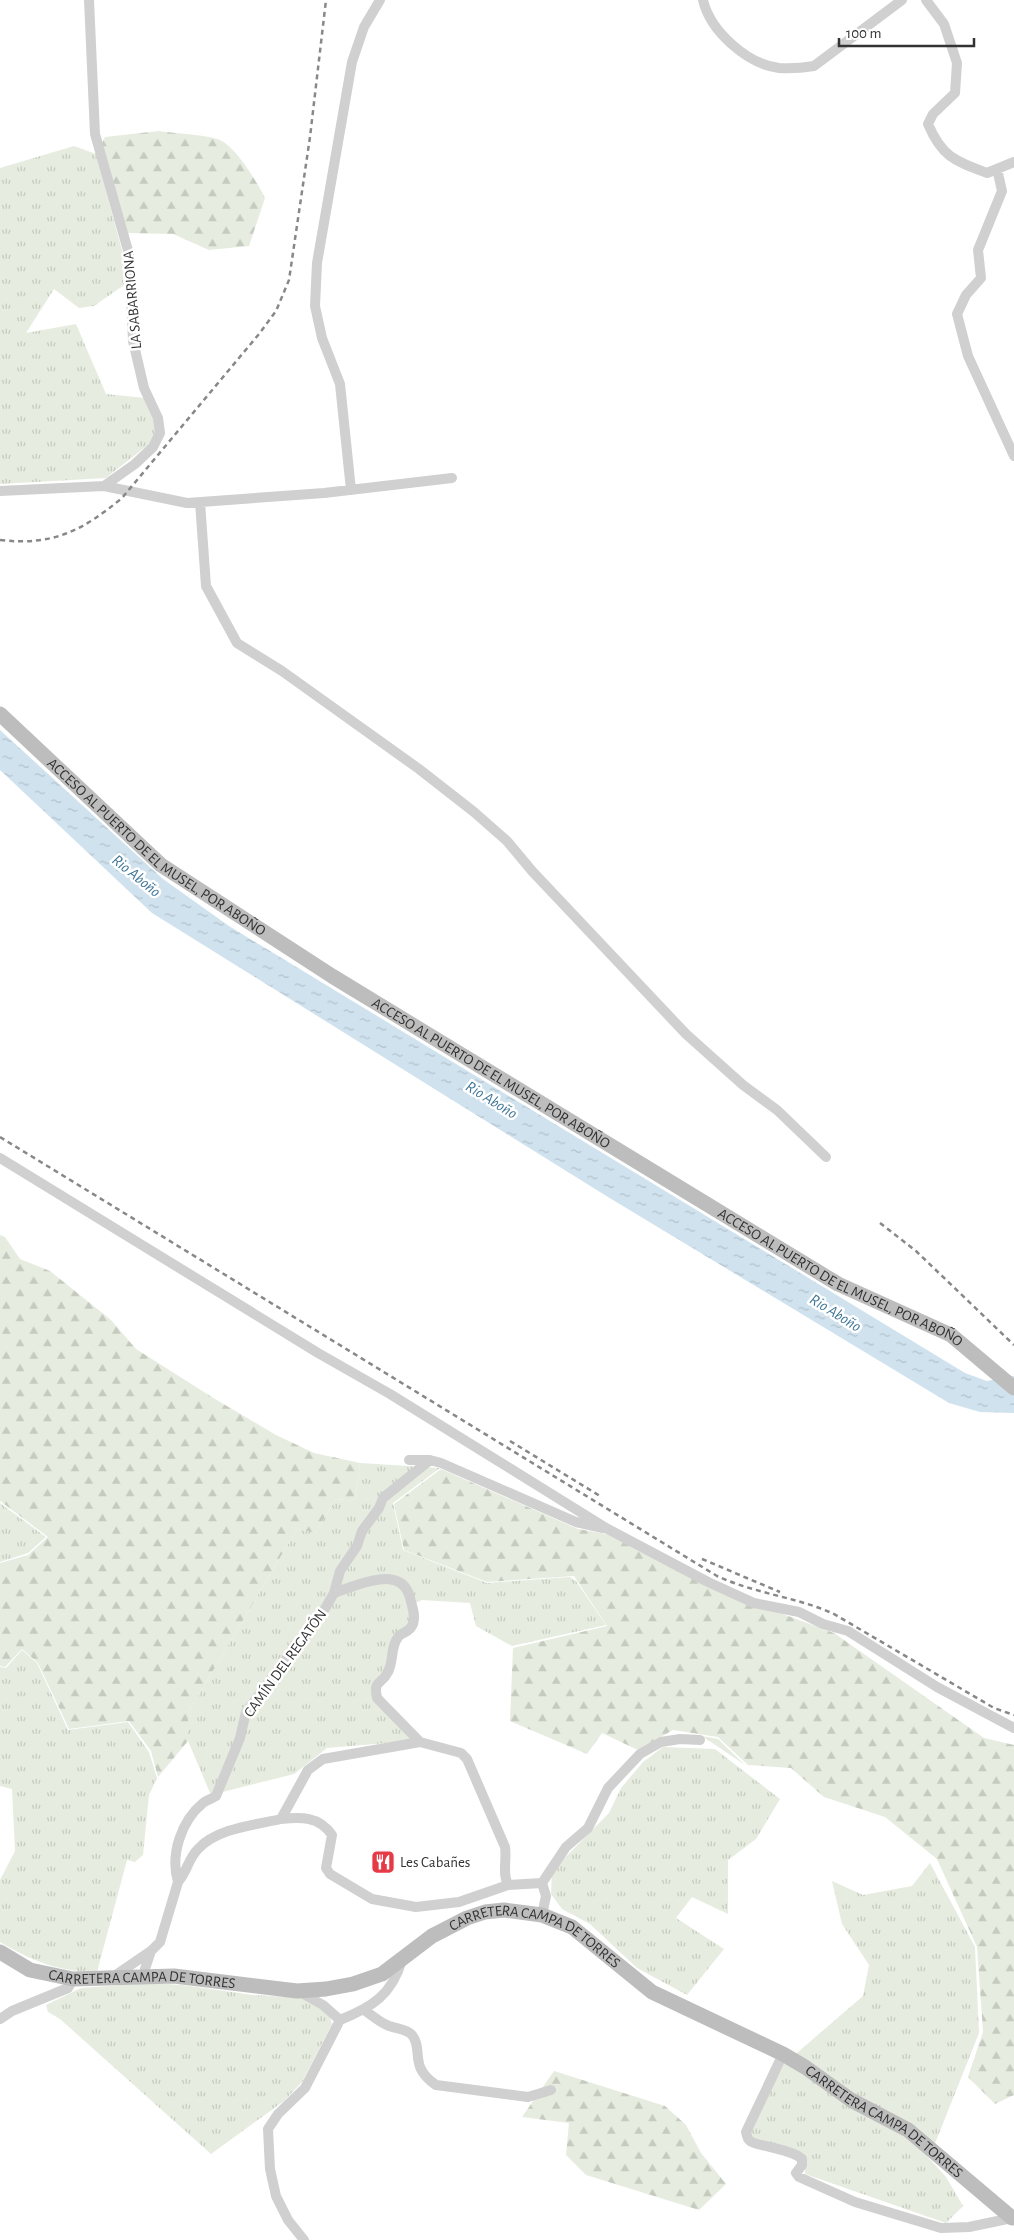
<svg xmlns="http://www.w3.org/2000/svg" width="1014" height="2240" font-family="'Alegreya Sans',sans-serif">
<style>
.grass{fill:url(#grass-tufts)}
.forest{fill:url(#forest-firs)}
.water{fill:url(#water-ripples)}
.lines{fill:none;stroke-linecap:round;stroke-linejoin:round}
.street{stroke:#d0d0d0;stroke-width:10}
.secondary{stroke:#bdbdbd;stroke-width:15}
.rail{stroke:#888;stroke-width:2.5;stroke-dasharray:5 4;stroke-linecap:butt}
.labels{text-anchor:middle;stroke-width:5;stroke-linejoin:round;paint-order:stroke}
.street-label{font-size:15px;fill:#333;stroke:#fff}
.poi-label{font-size:15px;fill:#333;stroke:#fff;text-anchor:start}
.water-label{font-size:16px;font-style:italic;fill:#3f7597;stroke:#fff}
</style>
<defs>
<pattern id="grass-tufts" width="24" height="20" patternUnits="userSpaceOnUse" patternTransform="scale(1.25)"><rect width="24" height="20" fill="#e6ecdf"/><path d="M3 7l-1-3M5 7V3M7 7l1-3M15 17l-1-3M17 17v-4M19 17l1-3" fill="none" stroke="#c6cbc0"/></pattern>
<pattern id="forest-firs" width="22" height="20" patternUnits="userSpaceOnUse" patternTransform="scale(1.25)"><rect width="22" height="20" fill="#e6ecdf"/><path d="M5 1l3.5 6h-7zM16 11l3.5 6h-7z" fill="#c6cbc0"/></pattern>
<pattern id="water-ripples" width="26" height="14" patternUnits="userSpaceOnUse" patternTransform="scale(1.25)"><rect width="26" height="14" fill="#cfe2ee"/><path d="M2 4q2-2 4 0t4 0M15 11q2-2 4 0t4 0" fill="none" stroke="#b2c2cd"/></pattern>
</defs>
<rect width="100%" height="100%" fill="#fff"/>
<path class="grass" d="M74,146L96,154L123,254L124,285L94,306L79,308L54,289L26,333L76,324L106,394L145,398L154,419L156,434L149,444L106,478L0,484V168Z
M360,1463L440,1468L393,1503L403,1550L487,1583L570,1577L576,1581L606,1625L512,1646L476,1626L470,1603L422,1600L409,1606V1626L392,1642L386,1673L373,1684L412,1737L411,1741L327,1748L294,1774L211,1795L188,1741V1713L297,1529L315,1533L336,1499L355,1501Z
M0,1503L46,1537L28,1553L0,1562Z
M22,1650L37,1663L68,1730L128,1722L149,1752L157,1778L149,1795L143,1855L135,1862L127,1860L97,1972C59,1972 32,1961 0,1942V1880L15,1851L12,1789L0,1786V1667L6,1668Z
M663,1747L715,1749L780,1799L756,1839L728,1860V1914L692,1897L676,1918L724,1949L687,1995L637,1968L590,1924L562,1909L551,1894L552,1871L609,1813L621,1788L643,1762Z
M930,1863L975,1947L979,2033L936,2141L927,2156L946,2177L963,2206L946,2223L805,2174V2159L754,2143L749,2133L783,2065L863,1996L869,1965L842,1924L832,1881L863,1895L912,1886Z
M150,1983L182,1985L253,1995L305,1998L329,2014L332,2024L302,2082L284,2101L211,2154L60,2019L48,2012L46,2005L81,1988Z"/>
<path class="forest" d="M159,131C178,134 199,134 217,139C234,143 257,182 265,198L249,246L209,250L173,234L128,233L102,143L105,137Z
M0,1235L5,1237L20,1259L50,1271L111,1320L136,1349L215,1399L276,1435L314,1453L360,1463L355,1501L336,1499L315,1533L297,1529L188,1713V1741L158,1777L151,1751L129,1721L69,1729L38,1663L22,1649L5,1667L0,1666V1563L28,1555L48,1537L0,1501Z
M441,1469L578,1529L607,1534L724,1592L834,1633L984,1738L1014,1745V2095L995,2104L968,2077L983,2032L977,1947L937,1859L885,1817L824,1797L791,1768L748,1765L718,1737L673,1730L638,1750L602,1733L587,1754L510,1721L513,1648L607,1626L574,1576L487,1582L404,1550L394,1504Z
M702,1736L718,1739L745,1765Z
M554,2071L665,2106L686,2125L701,2153L726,2184L699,2210L586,2175L566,2155L569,2123L522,2117Z"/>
<path class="water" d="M0,730L163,879L229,926L965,1373L987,1381L1014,1376V1413L980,1412L949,1403L608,1197L152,913L0,770Z"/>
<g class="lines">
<path class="street" d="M89,0L95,134L129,254L133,341L144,388L158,418L160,433L153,447L135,464L104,486
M703,0C710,31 747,64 779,68C791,69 802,68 814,66L902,0
M926,0L944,24L957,63L955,93L933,114L928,124C942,157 955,161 987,173L1014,162
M997,169L1002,191L978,250L981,278L966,295L957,314L968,356L1014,456
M351,490L340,384L322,338L315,306L317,263L352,62L364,27L380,0
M0,491L104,486L187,503L324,493L452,478
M200,502L206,586L237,643L282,671L419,769L474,812L507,841L532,871L686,1034L743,1085L777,1110L826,1157
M0,1158L318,1353L390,1394L606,1528L708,1582L754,1603L799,1612L823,1624L848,1631L937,1687L1014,1728
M409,1460H430L441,1463L576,1522L603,1528
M334,1593C355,1586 402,1563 410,1598C412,1607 416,1614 413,1624C410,1632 405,1631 399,1636C390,1646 394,1661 388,1672C382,1685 373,1679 377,1698L420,1742L461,1753L467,1759L505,1847C507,1860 502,1873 508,1885
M281,1819C301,1817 319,1816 332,1835L326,1868L330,1874L372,1899L416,1907L459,1902L508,1885L542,1883
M178,1882C170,1855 181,1821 203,1803C206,1800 212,1799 216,1796L240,1738L246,1712L292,1651L308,1634L326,1607L334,1593L340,1571L357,1546L362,1531L379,1508L383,1498L430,1460
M178,1882C187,1872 188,1859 198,1849C217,1828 255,1825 281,1819L308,1770L323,1759L420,1742
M542,1915L546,1896L542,1883L566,1847L588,1828L608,1788L640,1754L661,1742L680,1739L700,1740
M143,1975L151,1951L160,1942L178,1882
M113,1977L151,1951
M298,1991L323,2005L340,2020L305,2088L278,2114L268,2129L270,2169L276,2196L288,2220L304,2240
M364,2010C372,2015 379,2022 387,2025C395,2029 406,2028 412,2035C424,2050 408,2066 436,2085L528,2097L551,2090
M0,2019L12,2011L68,1988L73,1979
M340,2020C372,2007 392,1995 402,1960
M783,2054L746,2132C747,2135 747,2138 749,2140C753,2146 790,2148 802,2159V2165L796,2173L799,2177L855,2202L941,2228L969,2227L1012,2218L1014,2220"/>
<g class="secondary">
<path id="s1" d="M0,714L161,865L332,976L838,1284L951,1335L1014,1388"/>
<path id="s2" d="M0,1952L30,1970L73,1979L174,1976L297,1991L326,1989L353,1984L382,1974L432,1936L467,1918L485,1912L504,1910L542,1915L572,1927L652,1992L783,2054L805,2067L851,2100L908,2130L1012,2218"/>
</g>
<path class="rail" d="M0,540C53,546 82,531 122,498L259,334L276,311L289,280L310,137L326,0
M0,1137L717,1576C756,1594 797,1597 834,1614L994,1708L1014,1715
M880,1223L916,1251L1014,1345
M510,1441L600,1496
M702,1559L780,1592"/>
</g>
<defs>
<g id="restaurant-square" transform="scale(1.25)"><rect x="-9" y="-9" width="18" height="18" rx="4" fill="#e63946" stroke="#fff"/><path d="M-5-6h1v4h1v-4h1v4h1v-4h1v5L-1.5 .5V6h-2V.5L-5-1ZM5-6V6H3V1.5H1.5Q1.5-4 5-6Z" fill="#fff"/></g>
</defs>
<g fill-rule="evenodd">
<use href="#restaurant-square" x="383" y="1862"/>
</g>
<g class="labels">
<g class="street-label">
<text transform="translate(132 300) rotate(-95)" y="5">LA SABARRIONA</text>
<text dy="5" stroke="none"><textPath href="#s1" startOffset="206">ACCESO AL PUERTO DE EL MUSEL, POR ABOÑO</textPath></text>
<text dy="5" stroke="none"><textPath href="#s1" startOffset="611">ACCESO AL PUERTO DE EL MUSEL, POR ABOÑO</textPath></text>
<text dy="5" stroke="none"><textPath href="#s1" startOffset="1016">ACCESO AL PUERTO DE EL MUSEL, POR ABOÑO</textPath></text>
<text transform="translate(285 1663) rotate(-54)" y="5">CAMÍN DEL REGATÓN</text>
<text dy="5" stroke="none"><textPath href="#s2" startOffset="568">CARRETERA CAMPA DE TORRES</textPath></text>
<text dy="5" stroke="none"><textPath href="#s2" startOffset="148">CARRETERA CAMPA DE TORRES</textPath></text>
<text dy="5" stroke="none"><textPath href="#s2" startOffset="972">CARRETERA CAMPA DE TORRES</textPath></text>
</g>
<g class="poi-label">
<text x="400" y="1867">Les Cabañes</text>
</g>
<g class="water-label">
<text transform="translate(137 875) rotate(39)" y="6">Rio Aboño</text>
<text transform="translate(492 1099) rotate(32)" y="6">Rio Aboño</text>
<text transform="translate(836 1312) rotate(32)" y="6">Rio Aboño</text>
</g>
</g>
<path d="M839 38v8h135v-8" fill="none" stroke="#333333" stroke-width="2.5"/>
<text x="846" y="38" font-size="15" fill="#333333" stroke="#ffffff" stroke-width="4" paint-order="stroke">100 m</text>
</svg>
